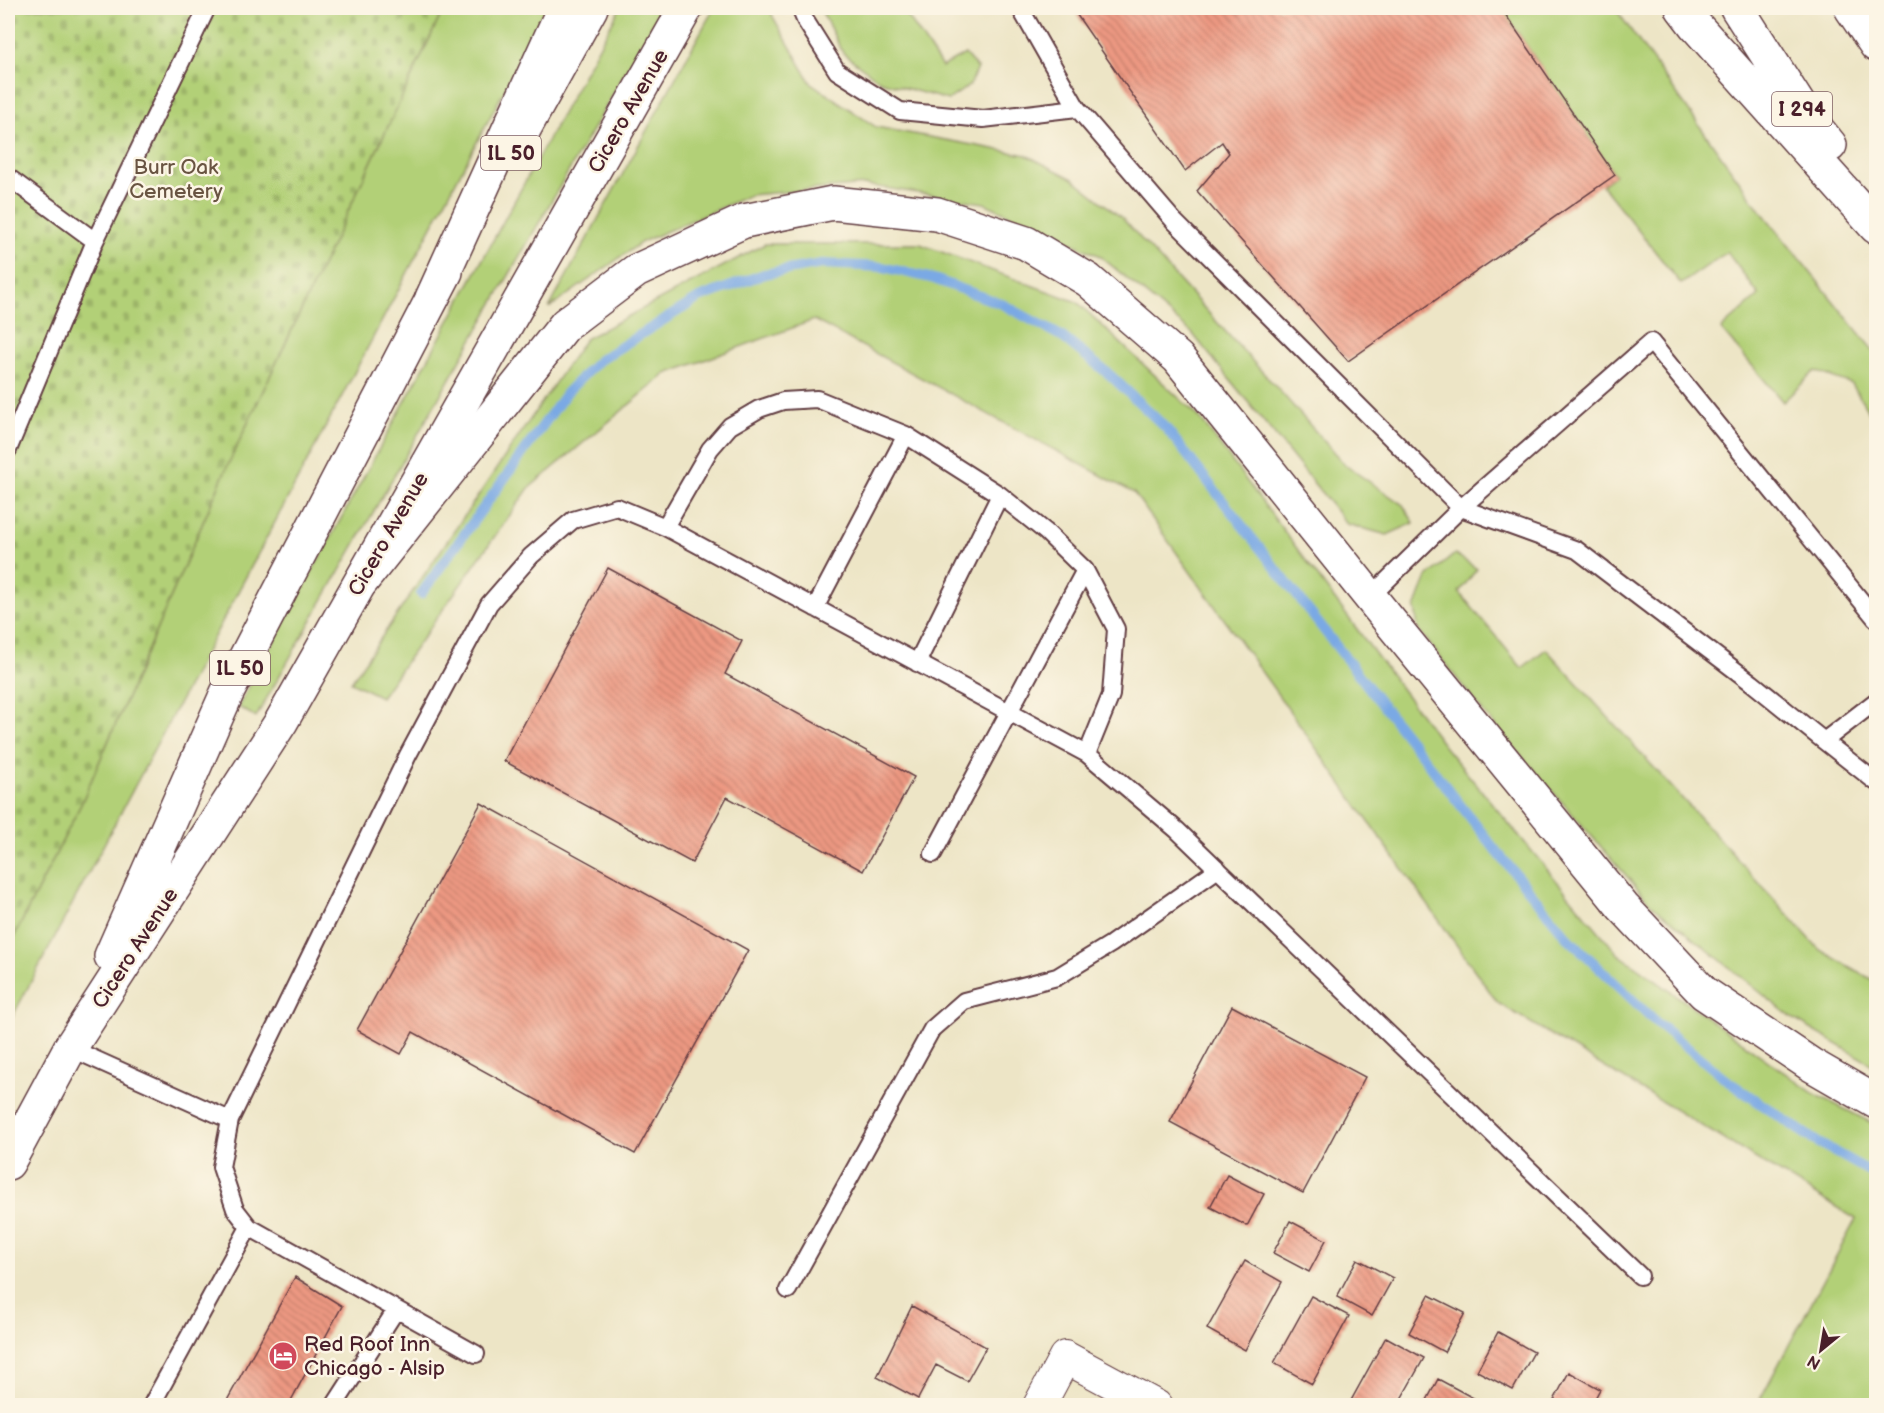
<svg xmlns="http://www.w3.org/2000/svg" width="1884" height="1413" font-family="'Balsamiq Sans',sans-serif">
<style>
.grass{fill:#b2d077;stroke:#7e7851;stroke-width:1.5}
.cemetery{fill:url(#cemetery-stones);stroke:#7e7851;stroke-width:1.5}
.lines{fill:none;stroke-linecap:round;stroke-linejoin:round}
.stream{stroke:#7aa9e4;stroke-width:10}
.building{fill:url(#building-back-hatch)}
.lane-casing{stroke:#623d42;stroke-width:20}
.street-casing{stroke:#623d42;stroke-width:34}
.primary-casing{stroke:#623d42;stroke-width:36}
.highway-casing{stroke:#623d42;stroke-width:36}
.lane{stroke:#fff;stroke-width:16}
.street{stroke:#fff;stroke-width:32}
.primary{stroke:#fff;stroke-width:33}
.highway{stroke:#fff;stroke-width:33}
.labels{text-anchor:middle;stroke-width:5;stroke-linejoin:round;paint-order:stroke}
.shield{fill:#fcf5e5;stroke:#7f5f63;stroke-width:1.5}
.shield-label{font-size:20px;font-weight:bold;fill:#4a1f2b}
.street-label{font-size:21px;fill:#4a1f2b;stroke:#fcf5e5}
.park-label{font-size:21px;fill:#695442;stroke:#fcf5e5}
.poi-label{font-size:21px;fill:#4a1f2b;stroke:#fcf5e5;text-anchor:start}
</style>
<defs>
<pattern id="cemetery-stones" width="16" height="16" patternUnits="userSpaceOnUse" patternTransform="scale(1.5)"><rect width="16" height="16" fill="#b2d077"/><path d="M2 7V4a2 2 0 0 1 4 0v3zM10 15v-3a2 2 0 0 1 4 0v3z" fill="#9bb267"/></pattern>
<pattern id="building-back-hatch" width="6" height="6" patternUnits="userSpaceOnUse" patternTransform="scale(1.5)"><rect width="6" height="6" fill="#ed9982"/><path d="M-1 5l2 2M0 0l6 6M5-1l2 2" fill="none" stroke="#c27c6b"/></pattern>
</defs>
<rect width="100%" height="100%" fill="#fcf5e5"/>
<filter id="ink" filterUnits="userSpaceOnUse"><feTurbulence type="fractalNoise" baseFrequency=".0167" numOctaves="2"/><feDisplacementMap in="SourceGraphic" scale="12" xChannelSelector="R" yChannelSelector="G"/><feConvolveMatrix kernelMatrix="1 2 1 2 8 2 1 2 1" color-interpolation-filters="sRGB"/></filter>
<filter id="wash" filterUnits="userSpaceOnUse"><feTurbulence type="fractalNoise" baseFrequency=".008" numOctaves="4" result="noise"/><feDisplacementMap in="SourceGraphic" scale="24" xChannelSelector="R" yChannelSelector="G"/><feGaussianBlur stdDeviation="1.35" result="paint"/><feColorMatrix in="noise" values="0 0 0 0 0 0 0 0 0 0 0 0 0 0 0 0 0 1.4 0 .05"/><feComposite in="paint" operator="in"/></filter>
<g filter="url(#wash)">
<rect width="100%" height="100%" fill="#ede5c6"/>
<path class="grass" d="M444,8H548L8,1025V949L81,804L226,469Z
M620,8H662L256,717L238,707Z
M714,8H772V15L811,83L876,127L1026,155L1073,179L1122,218L1287,399L1345,465L1403,505L1414,523L1387,535L1347,524L1192,333L1100,256L984,203L865,185L750,195L642,242L549,308Z
M820,8H902L942,67L965,54L977,68L970,85L948,100L880,81L843,53Z
M1501,8H1615L1757,206L1876,354V424L1852,384L1815,371L1783,402L1721,329L1759,295L1727,252L1681,284L1602,185L1615,175Z
M765,244H920L1077,302L1199,417L1444,746L1617,953L1813,1093L1876,1125V1405H1757L1856,1219L1498,1003L1134,493L814,320L666,374L529,488L381,697L351,682L585,339Z
M1455,554L1477,569L1459,592L1522,668L1546,649L1820,950L1876,982V1067L1792,1018L1651,904L1484,713L1418,629L1415,608L1427,577Z"/>
<path class="cemetery" d="M8,8H444L226,469L81,804L8,949Z"/>
<g class="lines">
<path class="stream" d="M421,594L567,392L598,361L699,298L764,274L822,264L883,267L934,279L1002,304L1061,336L1110,375L1166,428L1494,848L1567,937L1656,1022L1732,1084L1817,1142L1876,1175"/>
</g>
<g id="blocks">
<path class="building" d="M1072,8H1501L1615,175L1348,361L1197,191L1229,153L1222,142L1185,171Z
M608,568L742,641L725,674L914,777L863,871L727,797L692,863L504,761Z
M481,803L748,950L635,1154L413,1032L401,1054L357,1030Z
M1232,1006L1365,1077L1303,1193L1170,1122Z
M1227,1175L1264,1194L1247,1226L1210,1207Z
M1290,1221L1326,1240L1309,1272L1273,1253Z
M1357,1259L1393,1278L1372,1316L1337,1297Z
M1245,1261L1282,1282L1245,1350L1207,1329Z
M295,1277L342,1306L288,1406H224Z
M1429,1295L1465,1313L1444,1352L1409,1333Z
M1311,1296L1349,1316L1312,1384L1274,1363Z
M912,1306L986,1347L967,1381L936,1365L918,1399L877,1377Z
M1498,1332L1534,1352L1513,1390L1477,1371Z
M1386,1337L1424,1358L1397,1406H1348Z
M1569,1372L1600,1389L1591,1406H1551Z
M1438,1379L1488,1406H1424Z"/>
</g>
</g>
<g filter="url(#ink)">
<use href="#blocks" fill-opacity="0" stroke="#623d42" stroke-width="1.5"/>
<g class="lines">
<g class="lane-casing">
<path id="lane" d="M800,8L805,20L837,71L900,111L983,119L1077,108
M1020,8L1077,108L1174,221L1461,508L1370,597
M8,177L95,241
M906,435L1000,495L1046,532L1085,570L1116,629L1111,695L1087,754
M8,450L95,241L207,8
M665,527L710,449L730,426L759,409L783,401L817,399L906,435L815,608
M1876,619L1651,342L1461,508L1577,550L1752,683L1824,741L1876,701
M917,663L1000,495
M1824,741L1876,782
M933,854L1085,570
M70,1048L230,1120L408,755L489,604L531,556L573,520L617,507L665,527L1087,754L1177,830L1640,1276
M230,1120L221,1167L235,1209L249,1227L476,1354
M788,1290L932,1029L964,1001L1057,977L1111,944L1218,869
M151,1406L249,1227
M334,1406L396,1310"/>
</g>
<g class="street-casing">
<path id="street" d="M1039,1406L1065,1357L1156,1406"/>
</g>
<g class="primary-casing">
<path id="primary" d="M518,140L591,8
M111,956L227,693L446,272
M8,1163L70,1048L281,722L686,8"/>
</g>
<g class="highway-casing">
<path id="highway" d="M1682,8L1695,25L1876,227
M1737,8L1804,113L1830,145
M1851,8L1876,45
M432,298L564,8
M361,582L566,324L636,271L744,221L833,203L937,214L1026,243L1088,280L1178,358L1370,597L1623,907L1704,993L1810,1064L1876,1102"/>
</g>
<use href="#lane" class="lane"/>
<use href="#street" class="street"/>
<use href="#primary" class="primary"/>
<use href="#highway" class="highway"/>
</g>
</g>
<defs>
<g id="hotel-disc" transform="scale(1.5)"><circle r="9.5" fill="#d1495b" stroke="#fcf5e5"/><path d="M-6-4.5h1.5V1H6V5H4.5V3h-9V5H-6ZM-4 0a1.8 1.8 0 1 1 3.6 0ZM.5 0V-2.5h3Q6-2.5 6 0Z" fill="#fff"/></g>
</defs>
<g fill-rule="evenodd">
<use href="#hotel-disc" x="283" y="1356"/>
</g>
<g class="labels">
<g class="shield">
<rect x="1772" y="92" width="60" height="34" rx="4.5"/>
<rect x="481" y="136" width="60" height="34" rx="4.5"/>
<rect x="210" y="651" width="60" height="34" rx="4.5"/>
</g>
<g class="shield-label">
<text x="1802" y="116">I 294</text>
<text x="511" y="160">IL 50</text>
<text x="240" y="675">IL 50</text>
</g>
<g class="street-label">
<text transform="translate(628 111) rotate(-60)" y="7">Cicero Avenue</text>
<text transform="translate(388 534) rotate(-60)" y="7">Cicero Avenue</text>
<text transform="translate(135 948) rotate(-57)" y="7">Cicero Avenue</text>
</g>
<g class="park-label">
<text x="176" y="174">Burr Oak<tspan x="176" dy="24">Cemetery</tspan></text>
</g>
<g class="poi-label">
<text x="304" y="1351">Red Roof Inn<tspan x="304" dy="24">Chicago - Alsip</tspan></text>
</g>
</g>
<rect width="1884" height="1413" fill="none" stroke="#fcf5e5" stroke-width="30"/>
<g transform="translate(1821 1350) rotate(210)" stroke="#fcf5e5" stroke-width="4.5" paint-order="stroke">
<path d="M0-4.5L10 22L0 15L-10 22Z" fill="#4a1f2b"/>
<text y="-9" font-size="16" font-weight="bold" text-anchor="middle" fill="#4a1f2b">N</text>
</g>
</svg>
